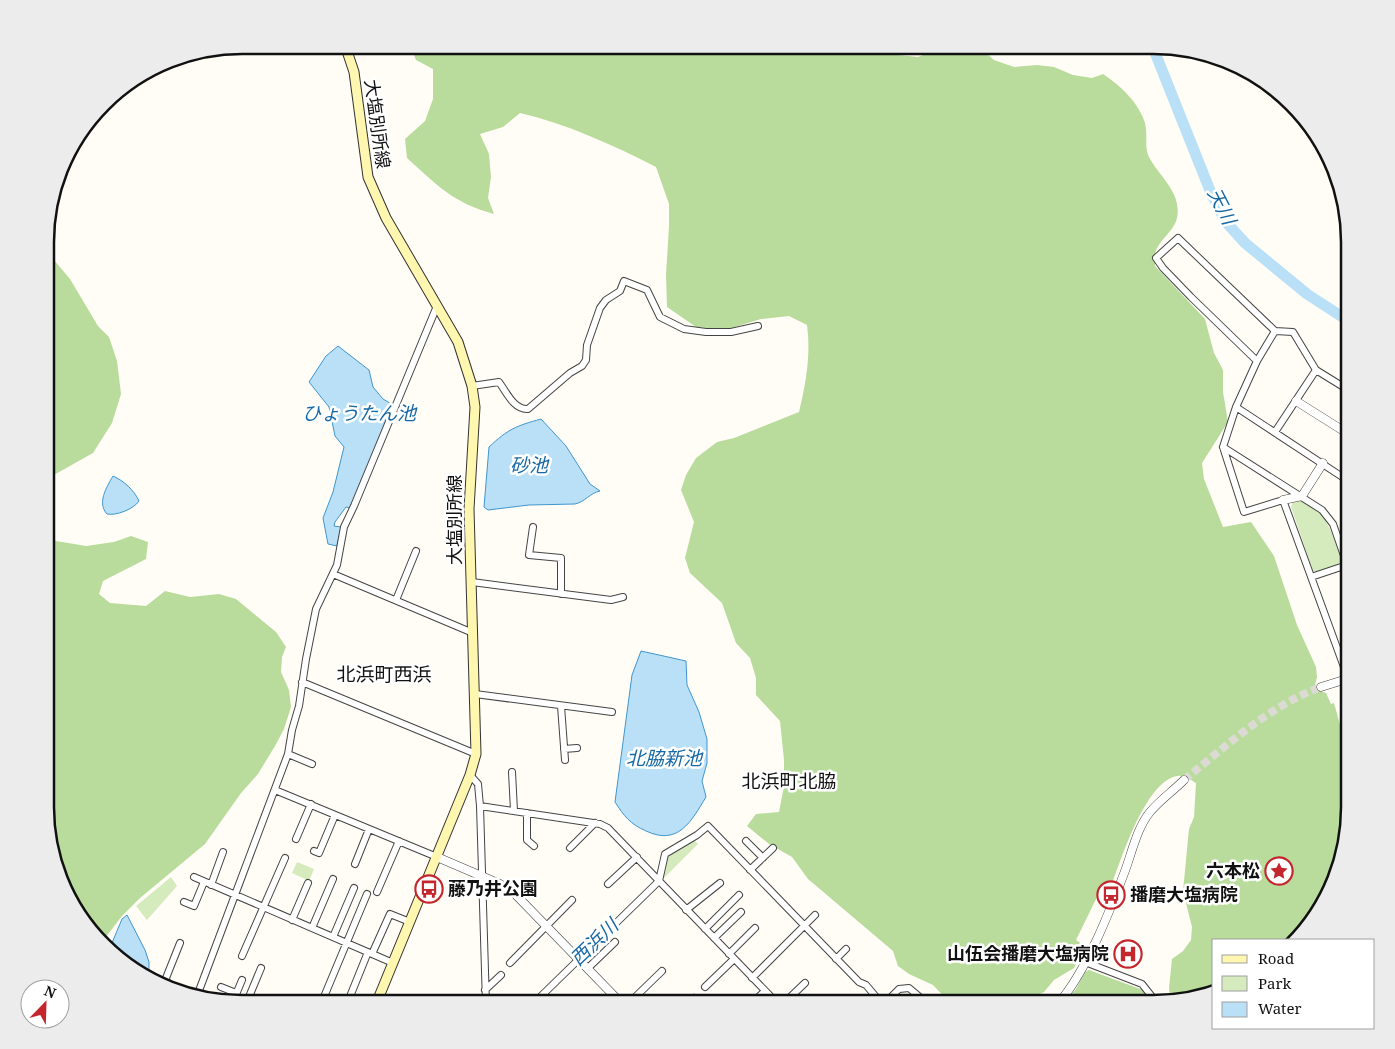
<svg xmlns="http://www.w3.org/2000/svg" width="1395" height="1049" font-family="'Noto Serif','Noto Sans JP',serif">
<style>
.green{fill:#d5ebbd}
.forest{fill:#b9dc9c}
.water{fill:#b9e0f7;stroke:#3f96cf}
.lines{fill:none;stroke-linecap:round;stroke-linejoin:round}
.river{stroke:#b9e0f7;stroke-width:11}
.tertiary-tunnel{stroke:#dbdad3;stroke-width:8;stroke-dasharray:8 4;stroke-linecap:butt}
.minor-casing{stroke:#444;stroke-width:8}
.tertiary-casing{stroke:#444;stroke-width:9}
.secondary-casing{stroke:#333;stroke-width:11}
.minor{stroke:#fff;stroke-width:6}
.tertiary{stroke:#fff;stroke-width:8}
.secondary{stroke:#fff6b0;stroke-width:9}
.labels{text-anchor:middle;stroke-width:5;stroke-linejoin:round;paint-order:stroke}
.street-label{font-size:18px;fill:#111;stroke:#fff}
.poi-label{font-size:18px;font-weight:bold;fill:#111;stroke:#fff;text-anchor:end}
.water-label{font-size:19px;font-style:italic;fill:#1768a6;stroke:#fff}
.neighbourhood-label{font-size:19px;fill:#111;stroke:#fff}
.rim{fill:none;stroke:#111;stroke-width:2.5}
</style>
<rect width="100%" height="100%" fill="#fffdf5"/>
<path class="green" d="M1299,500C1326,506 1333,537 1342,560C1337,567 1321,573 1313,571L1291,507L1293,501Z
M694,840L698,844L663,879L666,857Z
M297,862L314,869L309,881L292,873Z
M171,877L177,886L147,920L136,906Z"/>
<path class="forest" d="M410,45H886L884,49L889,54L918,57L928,53L945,50L951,45H977L994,60L1014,67L1037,65L1054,67L1073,75L1092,78L1103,74C1120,85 1139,103 1145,123C1148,134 1144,148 1149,157C1160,178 1182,192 1177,218C1174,232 1158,240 1155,254C1155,258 1155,262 1155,266L1205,319L1214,353L1223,370V392L1228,422L1202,463L1204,479L1223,527L1251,522L1274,556L1297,625L1316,667L1317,677L1314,689L1326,693L1331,704L1334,703L1344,739L1350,741V820L1335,883L1301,937L1297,940H1214V990L1170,1000L1169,988L1172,959L1183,951L1191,940L1192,927L1183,891L1189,829L1194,817L1196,783C1190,780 1184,775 1178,776C1145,780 1121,861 1110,889L1099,893L1076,940L1086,947L1074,968L1054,980L1044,992L1036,996L1028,1004H951L933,985L909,974L898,966L893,951L808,879L792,857L769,844L747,826L756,814L779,812L784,786V760L780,721L756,695V678L750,658L736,643L722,603L690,573L685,558L694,522L681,490L686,475L696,458L717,442L734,438L799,412C806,383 811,355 807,325L789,316L761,319L725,330L696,327L667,307L666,275L669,226V204L656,167C613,145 567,124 520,113L503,127L480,134L489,154L491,177L488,198L494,214C453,203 437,185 407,158L405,139L425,121L433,99V69L416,60Z
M47,256L54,260L70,279L98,326L109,337L117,361L121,394L112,423L93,453L52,476L46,482Z
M46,534L56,541L86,546L114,542L131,536L148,542L146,559L103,581L99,594L110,603L146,606L165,591L190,597L219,594L236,599L276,632L286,647L282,657L281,672L289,690L291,707L284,729L275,746L258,774L241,793L205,844L140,898L122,916L102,942L65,894L45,820Z
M1089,970L1143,990L1153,1004H1095L1087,997L1064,1004L1076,989L1085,972Z"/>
<path class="water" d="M338,346L369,370L373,387L383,399L393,405L350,508L346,507L335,522L334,526L341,527L337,546L328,544L323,518L333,492L344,447L335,436L329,407L309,382L326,356Z
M541,419L566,446L590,484L600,491C590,493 585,502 575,504L529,505L488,510L484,507L489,447C508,429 516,426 541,419Z
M113,476C124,481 134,490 139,501C134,509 116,516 107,514C97,503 106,488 113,476Z
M641,651L686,661L687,685L699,712L707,739V763L702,781L706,797C691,822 678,846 646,831C630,824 624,816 615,802L632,675Z
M127,915L145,950L149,962V978L112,955L109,950L122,919Z"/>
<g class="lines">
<path class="river" d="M1152,45L1211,193L1226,222L1245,243L1307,294L1350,322"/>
<path class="tertiary-tunnel" d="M1184,780C1226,746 1269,706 1321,687"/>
<g class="minor-casing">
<path id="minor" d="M1275,331L1257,361L1236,407L1223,447L1244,512L1283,500L1348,678
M1257,361L1191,297L1163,268L1156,258L1178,238L1275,331L1293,332L1316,370L1350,391
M472,386L499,382C507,393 514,410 528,409L570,373L582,366L586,360L587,345L600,308L606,300L620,291L624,281L647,290L660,317L684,329L706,332H731L758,326
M1236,407L1350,482
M1275,432L1316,370
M1223,447L1322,510L1333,524L1350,573
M533,527L529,555L561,558V594
M333,574L473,633
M1311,577L1350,564
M472,582L611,600L623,597
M396,600L416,551
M302,682L476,754
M475,694L612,712
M561,706L565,760
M564,749L577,748
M288,754L312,764
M512,772L514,811
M470,775L478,784L480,806L486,1004
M275,790L437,857
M480,806L600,824L608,828L778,1004
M527,813V840L534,846
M296,839L311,804
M746,841L763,858
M570,848L595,823
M314,851L319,853L335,815
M355,864L369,829
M750,870L773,848
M194,877L393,963
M608,884L637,857
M211,885L223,852
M377,892L399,841
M184,902L194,906L204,882
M686,910L720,883
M292,920L308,883
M312,928L333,879
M705,929L739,895
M333,937L354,888
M714,938L741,912
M372,954L390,914L410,922
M729,954L755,928
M242,956L285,858
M836,959L846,949
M1085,962L1142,984L1157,1003
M510,963L572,900
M588,968L615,942
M752,978L815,915
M221,987L236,993
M705,987L734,959
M485,990L501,975
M177,991L168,988L166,978L180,943
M351,994L368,952
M197,996L288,754L292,730L299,706L306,659L316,609L337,565L344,527L354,506L437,306
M232,1004L242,980
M246,1004L261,968
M321,1004L367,894
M432,1004L433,1001
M533,1004L659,881L665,854L697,835L708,826L859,982L866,985L882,1004
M628,1004L662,971
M688,1004L694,998
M751,1004L765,991
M783,1004L805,983
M815,1004L819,1000
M884,1004L899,989L909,988L928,1004"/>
</g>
<g class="tertiary-casing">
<path id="tertiary" d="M1296,401L1350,435
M1283,500L1302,496L1323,463
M1321,687L1350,678
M437,857L500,884L515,894L622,1004
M1058,1004C1087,970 1109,913 1125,871C1132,852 1137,828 1150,812C1160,800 1173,791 1184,780"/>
</g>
<g class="secondary-casing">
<path id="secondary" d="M345,45L354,72L368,177L386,218L458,342L472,386L475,407L469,509L476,754L470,775L376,1004"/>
</g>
<use href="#minor" class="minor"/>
<use href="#tertiary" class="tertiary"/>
<use href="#secondary" class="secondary"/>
</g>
<defs>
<g id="sight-ring" transform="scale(1.4375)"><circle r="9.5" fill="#fff" stroke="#c4262e" stroke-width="1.5"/><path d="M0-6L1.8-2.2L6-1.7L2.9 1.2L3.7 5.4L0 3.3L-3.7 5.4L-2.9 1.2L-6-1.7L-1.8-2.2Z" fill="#c4262e"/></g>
<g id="bus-ring" transform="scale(1.4375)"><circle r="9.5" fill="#fff" stroke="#c4262e" stroke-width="1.5"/><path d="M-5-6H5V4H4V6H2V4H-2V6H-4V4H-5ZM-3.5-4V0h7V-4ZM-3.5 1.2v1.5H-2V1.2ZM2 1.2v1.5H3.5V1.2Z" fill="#c4262e"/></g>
<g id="hospital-ring" transform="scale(1.4375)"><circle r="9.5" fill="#fff" stroke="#c4262e" stroke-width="1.5"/><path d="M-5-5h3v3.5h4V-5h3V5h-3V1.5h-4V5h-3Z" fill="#c4262e"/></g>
</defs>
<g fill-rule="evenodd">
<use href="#sight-ring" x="1279" y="871"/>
<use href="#bus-ring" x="429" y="889"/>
<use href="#bus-ring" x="1111" y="895"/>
<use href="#hospital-ring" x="1128" y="954"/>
</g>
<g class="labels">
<g class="street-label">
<text transform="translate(377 124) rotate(82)" y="6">大塩別所線</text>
<text transform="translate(455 520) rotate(-90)" y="6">大塩別所線</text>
</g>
<g class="poi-label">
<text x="1260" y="877">六本松</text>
<text x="448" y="895" text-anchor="start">藤乃井公園</text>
<text x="1130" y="901" text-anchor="start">播磨大塩病院</text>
<text x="1109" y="960">山伍会播磨大塩病院</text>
</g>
<g class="water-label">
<text transform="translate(1222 206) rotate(63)" y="7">天川</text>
<text x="359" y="420">ひょうたん池</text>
<text x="529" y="472">砂池</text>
<text x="664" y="765">北脇新池</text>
<text transform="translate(594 942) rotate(-44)" y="7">西浜川</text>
</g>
<g class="neighbourhood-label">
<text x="384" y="681">北浜町西浜</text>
<text x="789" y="788">北浜町北脇</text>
</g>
</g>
<path d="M0 0H1395V1049H0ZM242 54H1153A188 188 0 0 1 1341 242V807A188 188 0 0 1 1153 995H242A188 188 0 0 1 54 807V242A188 188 0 0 1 242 54Z" fill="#ececec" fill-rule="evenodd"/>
<path class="rim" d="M242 54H1153A188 188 0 0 1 1341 242V807A188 188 0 0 1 1153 995H242A188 188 0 0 1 54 807V242A188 188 0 0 1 242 54Z"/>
<rect x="1212" y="939" width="162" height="90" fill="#ffffff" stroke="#a0a0a0"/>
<rect x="1222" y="955" width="25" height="8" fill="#fff6b0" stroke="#a0a0a0"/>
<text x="1258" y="964" font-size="15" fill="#111111">Road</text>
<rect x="1222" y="976" width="25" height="15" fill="#d5ebbd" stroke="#a0a0a0"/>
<text x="1258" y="989" font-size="15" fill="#111111">Park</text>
<rect x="1222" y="1002" width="25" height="15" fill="#b9e0f7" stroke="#a0a0a0"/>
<text x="1258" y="1014" font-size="15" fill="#111111">Water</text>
<g transform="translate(45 1004) rotate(23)"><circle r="24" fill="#ffffff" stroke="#a0a0a0"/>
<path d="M0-4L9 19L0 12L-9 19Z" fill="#c4262e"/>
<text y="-8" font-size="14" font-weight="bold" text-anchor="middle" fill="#111111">N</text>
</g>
</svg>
